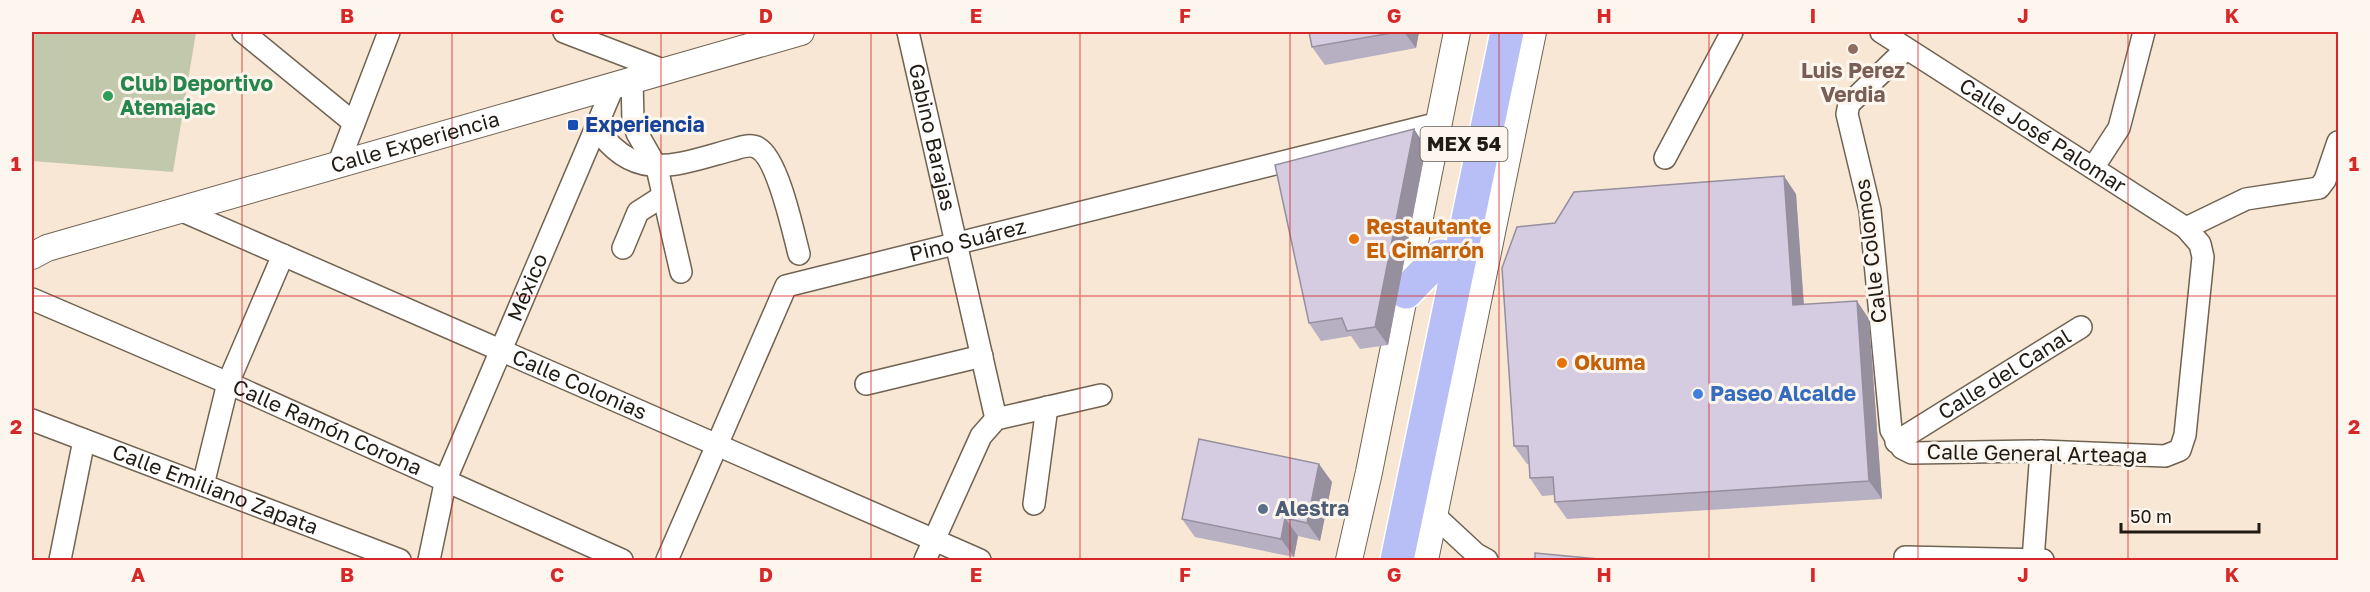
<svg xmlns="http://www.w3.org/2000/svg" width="2370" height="592" font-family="'Golos Text',sans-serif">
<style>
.green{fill:#c2c8ab}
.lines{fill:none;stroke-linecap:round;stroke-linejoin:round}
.minor-casing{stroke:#716352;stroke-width:24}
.tertiary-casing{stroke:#716352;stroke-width:28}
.primary-casing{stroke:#fff;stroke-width:36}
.minor{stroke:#fff;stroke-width:21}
.tertiary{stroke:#fff;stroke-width:26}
.primary{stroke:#b8bef6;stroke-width:33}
.wall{fill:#b7afc2}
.shaded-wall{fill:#958f9e}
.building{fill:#d5cce1;stroke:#958f9e;stroke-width:1.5}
.grid{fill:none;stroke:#d62828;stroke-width:1.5;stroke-opacity:0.55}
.education-dot{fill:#8d6e63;stroke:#fcf6ee;stroke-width:2}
.leisure-dot{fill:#2e9e5b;stroke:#fcf6ee;stroke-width:2}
.transit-dot{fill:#1a4fb4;stroke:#fcf6ee;stroke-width:2}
.food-dot{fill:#e8710a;stroke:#fcf6ee;stroke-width:2}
.shop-dot{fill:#3f7fe0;stroke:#fcf6ee;stroke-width:2}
.service-dot{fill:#5c6f8a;stroke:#fcf6ee;stroke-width:2}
.labels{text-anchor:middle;stroke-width:6;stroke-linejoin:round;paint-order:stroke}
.shield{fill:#fcf6ee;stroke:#635d55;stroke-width:1.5}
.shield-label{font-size:20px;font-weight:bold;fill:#211b14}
.education-label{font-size:21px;font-weight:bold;fill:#785e54;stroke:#fcf6ee}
.leisure-label{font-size:21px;font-weight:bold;fill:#27864d;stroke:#fcf6ee;text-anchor:start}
.transit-label{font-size:21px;font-weight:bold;fill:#164399;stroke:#fcf6ee;text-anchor:start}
.street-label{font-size:21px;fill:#211b14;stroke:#fcf6ee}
.food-label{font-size:21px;font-weight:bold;fill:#c56008;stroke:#fcf6ee;text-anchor:start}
.shop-label{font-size:21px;font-weight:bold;fill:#366cbe;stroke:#fcf6ee;text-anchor:start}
.service-label{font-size:21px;font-weight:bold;fill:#4e5e75;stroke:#fcf6ee;text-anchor:start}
.neatline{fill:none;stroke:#d62828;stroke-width:2}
.grid-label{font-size:20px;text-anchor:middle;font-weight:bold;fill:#d62828}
</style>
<rect width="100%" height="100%" fill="#f7e7d4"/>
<path class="green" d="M32,32H196L173,172L32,161Z"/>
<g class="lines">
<g class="minor-casing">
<g id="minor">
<path d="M243,32L354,123"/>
<path d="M564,32L663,70"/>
<path id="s1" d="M908,32L996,419"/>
<path id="s2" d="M1881,32L2186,228L2200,244L2203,257L2185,435L2180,450L2165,456L2041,451L1912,453L1902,448L1891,430L1870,210L1847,114L1849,104L1906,49"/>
<path d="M632,79L633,121L637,133L657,168L681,272"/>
<path d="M596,127C634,184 676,165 731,150C739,148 750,143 758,148C778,159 793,231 799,254"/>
<path d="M1665,158L1732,32"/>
<path d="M338,165L389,32"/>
<path d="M2093,168L2119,128L2144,32"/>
<path id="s3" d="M180,210L980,560"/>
<path d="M2186,228L2246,199L2319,188L2325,180L2338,142"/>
<path d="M623,248L638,212L663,196"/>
<path id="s4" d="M32,299L228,383L622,560"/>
<path d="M866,384L982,356"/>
<path id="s5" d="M32,420L400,560"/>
<path id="s6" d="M1896,442L2081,327"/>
<path d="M203,485L228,383L283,255"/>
<path d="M1034,504L1047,407"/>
<path d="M1434,515L1476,554L1487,560"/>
<path d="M1905,557L2043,560"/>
<path d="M60,560L84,440"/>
<path id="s7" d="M429,560L446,479L614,85"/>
<path id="s8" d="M667,560L786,286L1439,123"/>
<path d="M925,560L981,436L996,419L1101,395"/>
<path d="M2033,560L2041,451"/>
</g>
</g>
<g class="tertiary-casing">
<g id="tertiary">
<path id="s9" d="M32,256L47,248L801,32"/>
<path d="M1349,560L1369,472L1457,32"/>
<path d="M1425,560L1533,32"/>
</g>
</g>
<g class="primary-casing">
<path id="primary" d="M1406,292L1441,256
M1397,560L1507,32"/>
</g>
<use href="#minor" class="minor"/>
<use href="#tertiary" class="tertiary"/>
<use href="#primary" class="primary"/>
</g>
<path class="wall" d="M1309,32H1419L1416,48L1325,65L1312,47Z
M1414,129L1426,147L1388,345L1360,349L1351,336L1321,341L1309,323Z
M1796,194L1804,305L1869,319L1882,499L1567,519L1555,502L1554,495L1542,496L1530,478L1529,464H1527L1514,446Z
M1332,482L1320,541L1298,536L1294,557L1195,537L1182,519Z"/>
<path class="shaded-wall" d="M1404,32H1419L1416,48Z
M1414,129L1426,147L1388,345L1375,327Z
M1784,176L1796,194L1805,323L1793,305Z
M1857,301L1869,319L1882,499L1869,481Z
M1319,464L1332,482L1320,541L1307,523Z
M1285,518L1298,536L1294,557L1281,539Z"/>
<path class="building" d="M1309,32H1397L1312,47Z
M1414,129L1375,327L1347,331L1342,318L1309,323L1275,165Z
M1784,176L1793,305L1857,301L1869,481L1555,502L1553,477L1530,478L1528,446H1514L1502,268L1517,227L1555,223L1574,192Z
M1199,439L1319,464L1307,523L1285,518L1281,539L1182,519Z
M1535,553L1620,561H1535Z"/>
<path class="grid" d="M242,32V560M452,32V560M661,32V560M871,32V560M1080,32V560M1290,32V560M1499,32V560M1709,32V560M1918,32V560M2128,32V560M32,296H2338"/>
<circle class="education-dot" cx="1853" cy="49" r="6"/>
<circle class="leisure-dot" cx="108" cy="96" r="6"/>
<rect class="transit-dot" x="567" y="119" width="12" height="12" rx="3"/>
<g class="food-dot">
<circle cx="1354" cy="239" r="6"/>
<circle cx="1562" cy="363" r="6"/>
</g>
<circle class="shop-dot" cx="1698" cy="394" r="6"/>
<circle class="service-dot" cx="1263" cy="509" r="6"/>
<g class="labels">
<rect class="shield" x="1420.5" y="127" width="87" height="34" rx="4.5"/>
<g class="shield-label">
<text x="1464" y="151">MEX 54</text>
</g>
<g class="education-label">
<text x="1853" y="78">Luis Perez<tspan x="1853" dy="24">Verdia</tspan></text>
</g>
<g class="leisure-label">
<text x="120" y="91">Club Deportivo<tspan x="120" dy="24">Atemajac</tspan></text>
</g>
<g class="transit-label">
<text x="585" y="132">Experiencia</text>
</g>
<g class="street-label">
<text dy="7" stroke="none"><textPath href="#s2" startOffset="192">Calle José Palomar</textPath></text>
<text dy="7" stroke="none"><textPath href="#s1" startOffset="108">Gabino Barajas</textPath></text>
<text dy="7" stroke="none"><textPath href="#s9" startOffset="400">Calle Experiencia</textPath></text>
<text dy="7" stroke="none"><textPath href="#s8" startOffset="486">Pino Suárez</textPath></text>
<text transform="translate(1871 251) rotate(-97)" y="7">Calle Colomos</text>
<text dy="7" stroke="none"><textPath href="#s7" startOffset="291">México</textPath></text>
<text dy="7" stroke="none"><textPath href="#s6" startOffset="128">Calle del Canal</textPath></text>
<text dy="7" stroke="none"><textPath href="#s3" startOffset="436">Calle Colonias</textPath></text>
<text dy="7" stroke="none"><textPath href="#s4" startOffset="322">Calle Ramón Corona</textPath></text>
<text transform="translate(2037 454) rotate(1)" y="7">Calle General Arteaga</text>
<text dy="7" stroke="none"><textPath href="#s5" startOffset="196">Calle Emiliano Zapata</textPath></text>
</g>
<g class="food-label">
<text x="1366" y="234">Restautante<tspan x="1366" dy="24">El Cimarrón</tspan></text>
<text x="1574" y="370">Okuma</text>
</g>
<g class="shop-label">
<text x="1710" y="401">Paseo Alcalde</text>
</g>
<g class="service-label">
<text x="1275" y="516">Alestra</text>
</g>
</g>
<rect width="2370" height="592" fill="none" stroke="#fcf6ee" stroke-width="66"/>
<path d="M2121 523v9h138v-9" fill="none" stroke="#211b14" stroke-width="3"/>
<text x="2130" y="523" font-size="18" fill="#211b14" stroke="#fcf6ee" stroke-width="4.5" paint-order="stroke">50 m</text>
<rect x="33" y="33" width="2304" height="526" class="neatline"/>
<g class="grid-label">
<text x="138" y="23">A</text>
<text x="347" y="23">B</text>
<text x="557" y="23">C</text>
<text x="766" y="23">D</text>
<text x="976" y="23">E</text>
<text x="1185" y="23">F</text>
<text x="1394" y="23">G</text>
<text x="1604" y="23">H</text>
<text x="1813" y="23">I</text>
<text x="2023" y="23">J</text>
<text x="2232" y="23">K</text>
<text x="16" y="171">1</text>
<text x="2354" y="171">1</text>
<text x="16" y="434">2</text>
<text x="2354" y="434">2</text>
<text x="138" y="582">A</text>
<text x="347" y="582">B</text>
<text x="557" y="582">C</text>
<text x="766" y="582">D</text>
<text x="976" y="582">E</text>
<text x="1185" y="582">F</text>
<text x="1394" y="582">G</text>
<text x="1604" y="582">H</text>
<text x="1813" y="582">I</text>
<text x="2023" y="582">J</text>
<text x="2232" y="582">K</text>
</g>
</svg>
